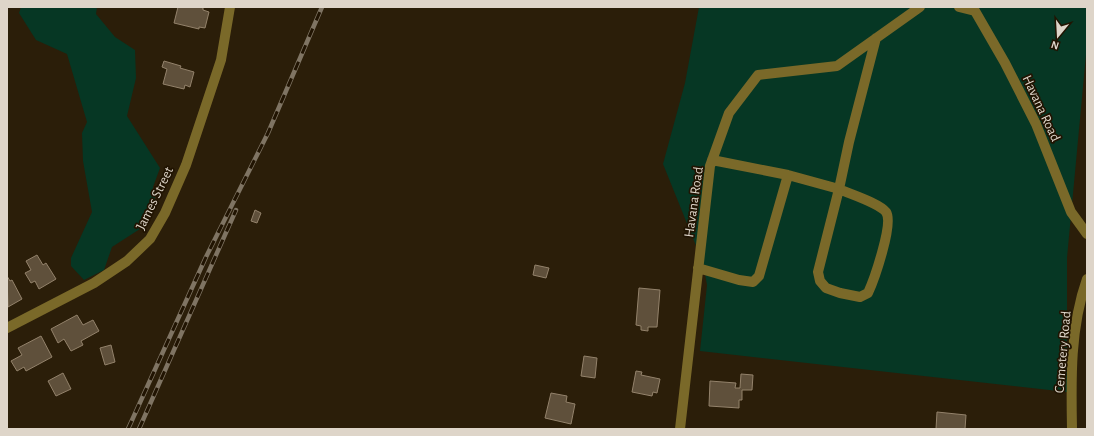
<svg xmlns="http://www.w3.org/2000/svg" width="1094" height="436" font-family="'Alegreya Sans',sans-serif">
<style>
.green{fill:#063724}
.building{fill:#5f503b;stroke:#93826b}
.lines{fill:none;stroke-linecap:round;stroke-linejoin:round}
.minor{stroke:#7a6929;stroke-width:10}
.rail-casing{stroke:#7f7463;stroke-width:4.5}
.rail{stroke:#211402;stroke-width:3;stroke-dasharray:9;stroke-linecap:butt}
.labels{text-anchor:middle;stroke-width:3.5;stroke-linejoin:round;paint-order:stroke}
.street-label{font-size:14px;fill:#ded5c9;stroke:#211402}
</style>
<rect width="100%" height="100%" fill="#2b1e09"/>
<path class="green" d="M21,7H97L96,14L115,37L135,50L136,78L127,116L160,168L153,187L155,198L143,227L112,247L104,270L84,280L71,266V258L92,212L83,161L82,133L87,122L67,54L36,40L19,13Z
M699,7H1087V44L1067,258V392L700,351L707,285L703,263L663,164L685,83Z"/>
<path class="building" d="M178,7H201L203,8V10L209,12L205,28L199,27V29L174,23Z
M164,61L181,66L180,68L194,72L190,87L185,85L184,89L163,84L167,69L162,67Z
M255,210L261,213L257,223L251,221Z
M37,255L43,265L46,263L56,279L39,289L35,281L31,283L25,273L31,270L26,261Z
M535,265L549,268L546,278L533,275Z
M7,276L10,281L12,280L22,299L8,307Z
M639,288L660,290L657,327H648V331L641,330V326L636,325Z
M77,315L83,325L93,320L99,331L81,341L83,345L71,351L64,339L58,343L51,329Z
M41,336L52,357L26,371L24,367L17,371L11,361L22,355L18,348Z
M111,345L115,362L105,365L100,348Z
M584,356L597,358L595,378L581,376Z
M636,371L642,372L641,375L660,379L657,393L653,392L652,396L632,392Z
M63,373L71,389L56,396L48,381Z
M741,374L753,375L752,390H742V400H739V408L709,406L710,381L736,383L735,388H740Z
M551,393L567,396L566,402L575,404L571,424L545,418Z
M937,412L966,415L965,429H936Z"/>
<g class="lines">
<path class="minor" d="M959,7L975,11L1005,63L1036,124L1071,212L1087,234
M712,160L788,175L839,189L818,272L820,281L826,288L840,293L860,297L868,293C874,280 894,223 886,212C879,203 850,194 839,189L849,142L876,38
M698,268L739,280L753,282L759,276L788,175
M7,328L94,283L127,261L150,239L165,213L186,165L221,60L230,7
M680,429L710,166L729,113L758,75L837,66L920,7
M1072,429C1071,379 1070,327 1087,279"/>
<g class="rail-casing">
<path id="rail" d="M128,429L206,257L268,133L322,7
M139,429L236,210"/>
</g>
<use href="#rail" class="rail"/>
</g>
<g class="labels">
<g class="street-label">
<text transform="translate(1042 108) rotate(65)" y="5">Havana Road</text>
<text transform="translate(154 198) rotate(-64)" y="5">James Street</text>
<text transform="translate(693 202) rotate(-82)" y="5">Havana Road</text>
<text transform="translate(1062 352) rotate(-85)" y="5">Cemetery Road</text>
</g>
</g>
<rect width="1094" height="436" fill="none" stroke="#ded5c9" stroke-width="16"/>
<g transform="translate(1058 36) rotate(198)" stroke="#211402" stroke-width="3" paint-order="stroke">
<path d="M0-3L7 15L0 10L-7 15Z" fill="#ded5c9"/>
<text y="-6" font-size="11" font-weight="bold" text-anchor="middle" fill="#ded5c9">N</text>
</g>
</svg>
